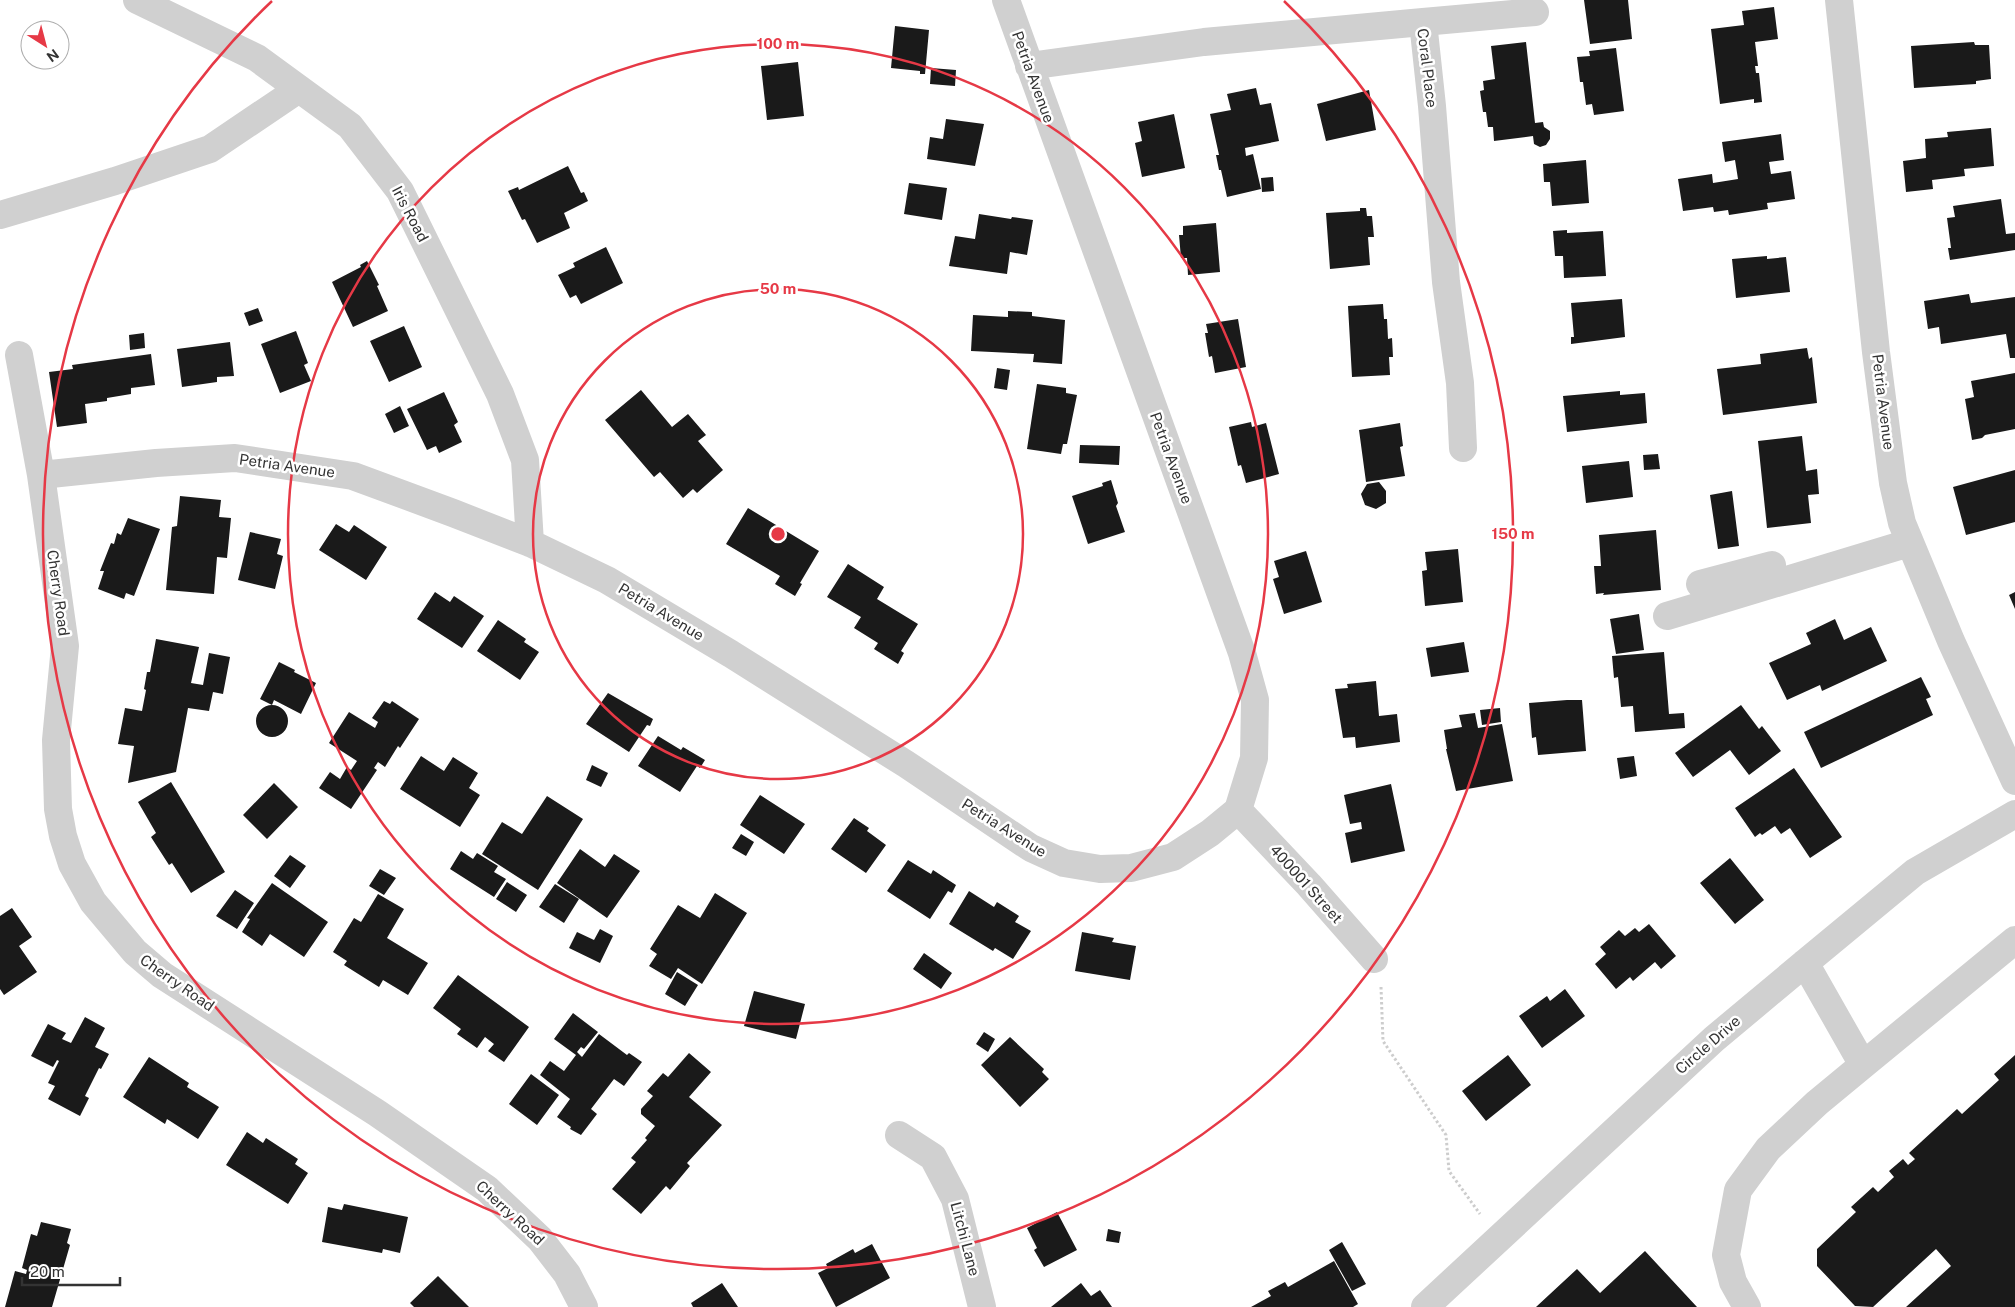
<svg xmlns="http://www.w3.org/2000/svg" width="2015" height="1307" font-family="'Public Sans',sans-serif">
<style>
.building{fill:#1a1a1a}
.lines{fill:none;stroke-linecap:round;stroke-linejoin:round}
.path{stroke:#cdcdcd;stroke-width:3;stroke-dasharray:2.5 2.5;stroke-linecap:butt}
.minor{stroke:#d0d0d0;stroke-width:28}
.ring{fill:none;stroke:#e63946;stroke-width:2.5}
.labels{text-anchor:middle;stroke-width:5;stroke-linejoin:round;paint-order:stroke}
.street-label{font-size:15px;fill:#333;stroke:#fff}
.centre{fill:#e63946;stroke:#fff;stroke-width:2.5}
.ring-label{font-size:15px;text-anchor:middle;font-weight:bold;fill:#e63946;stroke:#fff;stroke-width:5;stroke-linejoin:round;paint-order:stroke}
</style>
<rect width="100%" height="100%" fill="#fff"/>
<path class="building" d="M1584,0H1628L1632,39L1590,44Z
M1774,7L1778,39L1755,42L1758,66H1755L1756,73H1759L1762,102L1754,103V99L1720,104L1711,29L1744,25L1742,11Z
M895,26L929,30L925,74H920V71L891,68Z
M1526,42L1535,123L1543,122L1544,127L1550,131V139L1546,145L1540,147L1534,144L1533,136L1494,141L1493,127H1488L1486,112H1483L1480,91L1484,90L1483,81L1495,79L1491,46Z
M1974,42L1975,45H1989L1991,79L1976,81V84L1914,88L1911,46Z
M1616,48L1624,111L1594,115L1592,104L1586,105L1583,82H1580L1577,57L1590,56L1589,51Z
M798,62L804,116L767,120L761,66Z
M931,68L956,70L955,86L930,84Z
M1256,88L1260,105L1271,103L1279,141L1245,148L1246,156L1253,154L1261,189L1227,197L1221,170H1219L1216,155H1219L1210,114L1231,110L1227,94Z
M1369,90L1376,130L1326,141L1317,104Z
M1174,114L1185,168L1142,177L1135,143L1142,141L1138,122Z
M946,119L984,124L975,166L927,159L930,137L943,139Z
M1991,128L1994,166L1964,169L1965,176L1932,180L1933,189L1906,192L1903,161L1926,158L1925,139L1948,137L1947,132Z
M1781,134L1784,160L1769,162L1771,174L1791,171L1795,199L1767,203L1768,209L1729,215L1728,210L1714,212L1713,207L1683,211L1678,179L1712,174L1713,183L1738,179L1735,160L1725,162L1722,142Z
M1586,160L1589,203L1552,206L1550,182H1544L1543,164Z
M568,166L581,193L584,192L588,201L564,213L570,228L537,243L525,219L522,220L508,191L518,187L519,190Z
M1273,177L1274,191L1262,192L1261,178Z
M909,183L947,188L942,220L904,214Z
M2001,199L2006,234L2015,233V250L1950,260L1948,248H1951L1947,218L1955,217L1953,206Z
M1360,208H1366L1367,216H1372L1374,237H1368L1370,265L1330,269L1326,213L1360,211Z
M979,214L1011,219L1012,217L1033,220L1027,255L1010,252L1007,274L949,266L955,236L975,239Z
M1216,223L1220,272L1188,275L1187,258H1181L1179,235H1183V226Z
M1567,230V233L1603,231L1606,276L1564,278L1563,256H1555L1553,231Z
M606,247L623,283L581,304L576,295L570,298L558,275L575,267L573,263Z
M1767,256V259L1786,257L1790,292L1736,298L1732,259Z
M367,261L379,285L377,286L388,311L353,327L332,282L361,267L360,265Z
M1969,294L1971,303L2015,297V358H2010L2006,334L1941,344L1939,327L1928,329L1924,301Z
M1622,299L1625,337L1571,344V337H1574L1571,303Z
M1383,304L1384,319H1387L1388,339L1392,338L1393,357H1389L1390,375L1352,377L1348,306Z
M258,308L263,321L249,326L244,313Z
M1008,311L1032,312V316L1065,320L1062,364L1033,362L1034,354L971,351L973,315L1008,317Z
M1238,319L1246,367L1215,373L1212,356L1209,357L1205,333H1208L1206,324Z
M404,326L422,367L389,382L370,341Z
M296,331L308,363L304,365L311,381L280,393L261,344Z
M144,333L145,348L130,350L129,335Z
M230,342L234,376L217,377V382L182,387L177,349Z
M1807,348L1809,359L1812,357L1817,403L1723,415L1717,369L1761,364L1760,354Z
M151,354L155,385L131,388V394L107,398V401L85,404L87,423L57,427L49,372L73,369L72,365Z
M997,368L1010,370L1007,390L994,388Z
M2015,373V429L1985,435L1982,438L1972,440L1965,399L1974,397L1971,381Z
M1037,384L1066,388V393L1077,395L1067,444H1063L1061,454L1027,449Z
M641,390L672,427L688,414L706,435L698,441L723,470L697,493L693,489L683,498L660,472L654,477L605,420Z
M1620,391V395L1645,393L1647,423L1567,432L1563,396Z
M444,392L458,422L454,425L462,442L439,453L436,446L427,450L407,409Z
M400,406L409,426L394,433L385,414Z
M1251,422L1252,427L1266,423L1279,474L1246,483L1241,465L1238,466L1229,427Z
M1400,423L1403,446L1400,447L1405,476L1366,482L1359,430Z
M1802,436L1806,471L1817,469L1819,494L1808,495L1811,523L1767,528L1758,441Z
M1080,445L1120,446L1119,465L1079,463Z
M1658,454L1660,469L1644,470L1643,455Z
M1629,461L1633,497L1586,503L1582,466Z
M2015,470V522L1966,535L1953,487Z
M1111,480L1118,503L1116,506L1125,532L1088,544L1072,496L1103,486L1102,483Z
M1379,482L1386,491V503L1376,509L1365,505L1361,494L1367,484Z
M1732,491L1739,546L1718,549L1710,495Z
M180,496L221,500L219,517L231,518L227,558L217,557L214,594L166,590L172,527L177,526Z
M748,508L819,551L800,583L802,584L795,596L775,584L780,576L726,544Z
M128,518L160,529L134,596L126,593L124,599L98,589L104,571H100L111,543L114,544L117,533L121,535Z
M336,524L349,532L354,525L387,547L366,580L319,550Z
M1656,530L1661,590L1603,595L1604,593L1596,594L1594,566H1601L1599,535Z
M250,532L281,539L277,554L283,556L275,589L238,580Z
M1458,549L1463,602L1425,606L1422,571L1427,570L1425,552Z
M1306,551L1322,602L1284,614L1273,579L1279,577L1274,561Z
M848,564L884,587L877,599L918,624L901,651L904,653L898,664L874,649L878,643L854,628L861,617L827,597Z
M435,592L450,602L454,596L484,616L462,648L417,619Z
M2015,592V609L2009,595Z
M1639,614L1644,650L1616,654L1610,619Z
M1835,619L1844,640L1871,627L1887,661L1822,691L1820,685L1787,700L1769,663L1811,644L1806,633Z
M498,620L526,639L524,642L539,652L520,680L477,651Z
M156,639L199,647L191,683L203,685L209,653L230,657L223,694L213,692L209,711L188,708L176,772L128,783L134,746L118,744L125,708L142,711L146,690L144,689L147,672H150Z
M1464,642L1469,672L1431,677L1426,648Z
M1664,652L1669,714L1684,713L1685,728L1635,732L1633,706L1621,707L1618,677L1614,678L1612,656Z
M279,662L295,670L294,672L316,683L301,714L274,700L272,705L260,699Z
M1921,677L1931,697L1926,699L1933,715L1821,768L1804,732Z
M1376,681L1379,716L1397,714L1400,742L1356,748L1355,737L1343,738L1335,689L1348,688L1347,684Z
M608,693L653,719L650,726L647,725L629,752L586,724Z
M1567,700H1582L1586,751L1538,755L1536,737L1532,738L1529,703Z
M384,701L390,704L392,701L419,719L400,748L398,746L385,767L378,762L374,768L377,770L351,809L319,788L330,772L340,779L347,767L351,770L357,761L329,743L349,712L375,728L378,722L372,718Z
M1741,705L1759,729L1762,726L1781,751L1749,775L1730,750L1693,777L1675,753Z
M256 721a16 16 0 1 1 32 0a16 16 0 1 1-32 0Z
M1500,708L1501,722L1482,725L1480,710Z
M1475,713L1478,728L1502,724L1513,781L1456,791L1446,749H1447L1444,730L1462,727L1459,715Z
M658,736L681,750L683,747L705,760L700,768L697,766L680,792L638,766Z
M421,756L444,771L453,757L478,773L469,788L480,795L460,827L400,789Z
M1634,756L1637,776L1620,779L1617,758Z
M592,765L608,773L601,787L586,780Z
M1794,768L1842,837L1810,858L1790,828L1781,834L1775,826L1762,835L1760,833L1755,837L1735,808Z
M171,782L225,872L191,893L172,863L169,865L151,837L156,833L138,802Z
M274,783L298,807L267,839L243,815Z
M1391,784L1405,851L1351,863L1345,833L1362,829L1361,822L1350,824L1344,795Z
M760,795L805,824L784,854L740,825Z
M547,796L583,819L538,890L482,854L502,822L522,834Z
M854,818L869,828L867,831L886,845L866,873L831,849Z
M741,834L754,842L746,856L732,848Z
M580,849L605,867L614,854L640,871L607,918L557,883Z
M461,851L473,859L477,853L498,866L494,872L506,879L494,897L450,869Z
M290,855L306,866L290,888L274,876Z
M1730,858L1764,900L1735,924L1700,883Z
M908,860L931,874L933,870L956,885L952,893L948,891L930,919L887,891Z
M380,869L396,878L384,895L369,886Z
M507,882L527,895L516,912L496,899Z
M272,883L328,922L304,957L270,934L262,946L242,932L250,919L247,918Z
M555,884L579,899L564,923L539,907Z
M235,890L254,903L237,929L216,916Z
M969,891L994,907L997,902L1019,916L1015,922L1031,931L1013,959L995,948L993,951L949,924Z
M715,893L747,913L702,984L678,968L671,979L649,966L657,954L650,949L678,905L700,918Z
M378,894L404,909L387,938L428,963L408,995L383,980L379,987L344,965L347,961L333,952L354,918L361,922Z
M12,908L32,937L19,946L37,972L4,995L0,989V916Z
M1649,924L1676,956L1661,969L1655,962L1633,981L1630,977L1616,989L1595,964L1606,954L1600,947L1619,930L1625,936L1635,928L1639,932Z
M600,929L613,936L600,963L569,948L577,932L594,940Z
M1082,932L1114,938L1112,942L1136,946L1130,980L1075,971Z
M924,953L952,973L941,989L913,969Z
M677,972L698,985L685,1006L665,994Z
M458,975L529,1027L504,1062L488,1051L494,1044L485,1037L477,1048L457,1034L461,1029L433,1008Z
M1565,989L1585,1016L1542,1048L1519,1016L1547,996L1550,1001Z
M754,991L805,1004L796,1039L744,1026Z
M573,1013L598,1032L584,1049L581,1047L577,1052L582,1057L599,1034L627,1055L629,1053L642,1062L624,1086L614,1079L591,1109L597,1114L581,1135L570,1129L571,1127L557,1117L570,1099L540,1075L550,1061L564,1071L576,1055L554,1039Z
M85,1017L105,1028L95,1047L109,1054L101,1069L99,1068L85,1096L89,1098L80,1116L48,1099L55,1086L48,1083L59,1061L57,1060L53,1067L31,1056L48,1024L66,1033L62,1039L71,1043Z
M984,1032L995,1039L988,1052L976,1044Z
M1010,1037L1044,1069L1042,1072L1049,1079L1020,1107L981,1065Z
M689,1053L711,1072L689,1097L722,1125L687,1163L690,1166L670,1190L666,1186L641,1214L612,1189L636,1162L631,1158L647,1140L645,1138L655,1126L641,1114V1109L653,1096L647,1091L663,1073L668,1077Z
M1508,1055L1531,1085L1486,1121L1462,1091Z
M2015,1055V1307H1906L1951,1266L1936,1249L1873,1307L1855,1306L1817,1266V1249L1856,1212L1851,1207L1873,1187L1878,1192L1894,1177L1889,1171L1903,1159L1908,1165L1915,1159L1909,1153L1957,1109L1962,1114L1999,1080L1994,1074Z
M149,1057L189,1083L187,1087L219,1107L198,1139L167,1119L165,1124L123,1097Z
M531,1074L559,1095L537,1125L509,1104Z
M247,1132L263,1143L266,1138L298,1159L295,1164L308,1173L288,1204L226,1165Z
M344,1204L408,1217L400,1253L383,1249L382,1253L322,1242L328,1207L342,1210Z
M1057,1212L1077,1250L1044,1267L1034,1250L1037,1248L1027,1228Z
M41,1222L71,1229L67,1243L70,1245L52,1307H5L15,1271L26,1274L27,1270L22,1268L31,1234L37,1236Z
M1108,1229L1121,1232L1119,1243L1106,1241Z
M1342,1242L1366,1284L1352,1291L1329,1250Z
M872,1244L890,1278L836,1307L818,1273L828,1268L826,1264L853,1249L855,1253Z
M1645,1251L1697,1307H1536L1577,1269L1600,1293Z
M1334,1261L1358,1304L1353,1307H1251L1271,1296L1268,1291L1285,1282L1288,1287Z
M438,1276L469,1307H414L410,1303Z
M722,1283L738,1307H693L691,1303Z
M1081,1283L1091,1296L1100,1290L1112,1307H1051Z"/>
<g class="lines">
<path class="path" d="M1381,987L1383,1041L1446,1135L1449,1171L1480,1214"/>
<path class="minor" d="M137,0L257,58L350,126L400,191L500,394L525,460L530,543
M1839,0L1876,352L1893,483L1902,523L1951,641L2015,781
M1423,22L1535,12
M1029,66L1204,42L1423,22L1432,106L1446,282L1460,383L1463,448
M0,215L115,181L210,149L299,89
M19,355L41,475L65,646L56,740L58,809L63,836L72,864L93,902L135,952L162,975L377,1113L487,1189L540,1239L567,1274L584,1307
M41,475L156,463L235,458L353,476L453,513L530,543L607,580L731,654L906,764L1031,848L1064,863L1100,869L1131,868L1173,857L1210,833L1238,810L1254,758L1255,700L1242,653L1006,0
M1700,584L1772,565
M1667,616L1909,543
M1238,810L1309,885L1374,959
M1863,1065L2015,940
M899,1135L933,1157L955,1199L982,1307
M1425,1307L1714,1039L1805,963L1915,872L2015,814
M1747,1307L1733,1282L1726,1255L1738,1190L1768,1149L1817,1103L1863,1065L1805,963"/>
</g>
<g class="ring">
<circle cx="778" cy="534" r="245"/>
<circle cx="778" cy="534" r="490"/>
<path d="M1284 1A735 735 0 1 1 272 1"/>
</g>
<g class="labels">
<g class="street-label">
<text transform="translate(1427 68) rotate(83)" y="5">Coral Place</text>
<text transform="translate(1033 77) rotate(70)" y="5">Petria Avenue</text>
<text transform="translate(410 214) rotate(62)" y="5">Iris Road</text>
<text transform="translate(1883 402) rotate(83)" y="5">Petria Avenue</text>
<text transform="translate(1171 458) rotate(70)" y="5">Petria Avenue</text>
<text transform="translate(287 466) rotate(8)" y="5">Petria Avenue</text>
<text transform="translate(58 593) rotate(82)" y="5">Cherry Road</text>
<text transform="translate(661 612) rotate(31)" y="5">Petria Avenue</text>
<text transform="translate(1004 828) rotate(32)" y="5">Petria Avenue</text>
<text transform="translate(1306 884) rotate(48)" y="5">400001 Street</text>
<text transform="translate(177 983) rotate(35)" y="5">Cherry Road</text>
<text transform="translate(1708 1045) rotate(-41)" y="5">Circle Drive</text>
<text transform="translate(510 1213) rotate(43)" y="5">Cherry Road</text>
<text transform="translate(965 1239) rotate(75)" y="5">Litchi Lane</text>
</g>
</g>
<circle cx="778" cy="534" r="8" class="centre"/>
<g class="ring-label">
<text x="778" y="49">100 m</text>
<text x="778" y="294">50 m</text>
<text x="1513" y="539">150 m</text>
</g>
<g transform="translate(45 45) rotate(144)"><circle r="24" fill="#ffffff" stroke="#adadad"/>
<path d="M0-4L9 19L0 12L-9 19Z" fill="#e63946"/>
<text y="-8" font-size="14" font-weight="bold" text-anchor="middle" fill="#333333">N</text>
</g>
<path d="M22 1277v8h98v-8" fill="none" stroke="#333333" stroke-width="2.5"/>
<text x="30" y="1277" font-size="15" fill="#333333" stroke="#ffffff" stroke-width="4" paint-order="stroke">20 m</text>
</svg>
